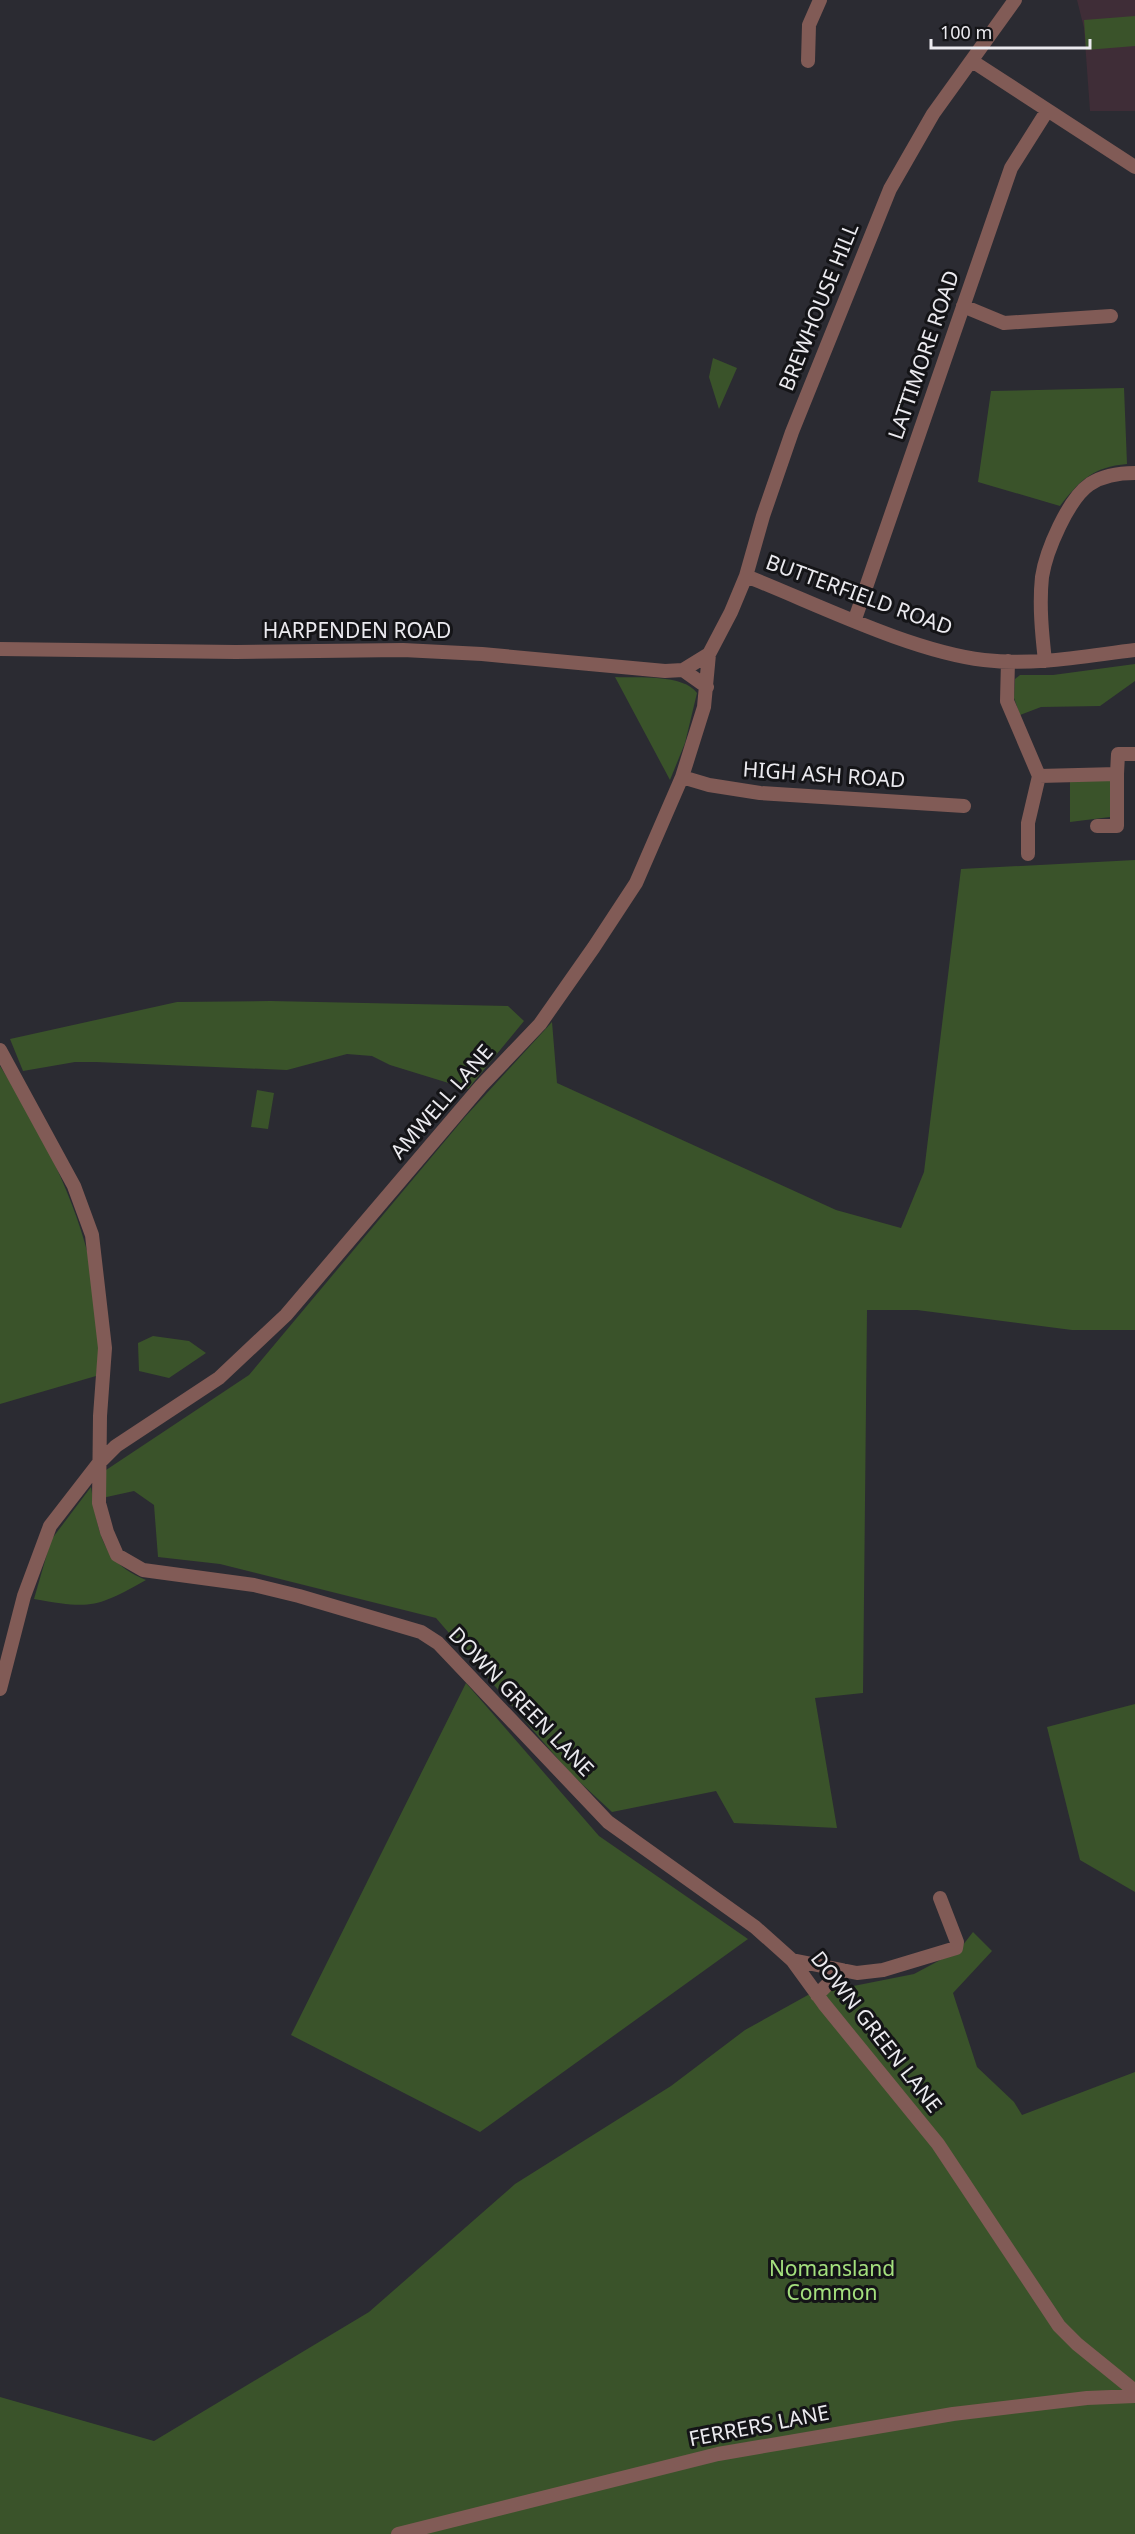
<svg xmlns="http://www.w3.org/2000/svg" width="1135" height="2534" font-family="'Noto Sans',sans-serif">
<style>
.education{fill:#3f2d37}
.green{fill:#3a532a}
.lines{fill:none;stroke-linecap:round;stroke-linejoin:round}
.minor{stroke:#815b56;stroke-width:14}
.labels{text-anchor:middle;stroke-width:6;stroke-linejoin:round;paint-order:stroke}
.street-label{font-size:21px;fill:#ebeaef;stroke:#141417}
.park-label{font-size:21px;fill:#a4e07e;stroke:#141417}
</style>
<rect width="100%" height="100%" fill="#2b2b32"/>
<path class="education" d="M1077,0H1135V111H1090L1084,28Z"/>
<path class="green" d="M1135,16V46L1086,50L1084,20Z
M713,358L737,368L719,409L709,377Z
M1124,388L1127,464C1093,467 1080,480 1060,506L978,482L991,391Z
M1135,664V681L1100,706L1041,707L1020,715L1014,698L1015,679L1020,675H1053Z
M615,677C637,678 684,674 697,693L685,743L670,780Z
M1112,779L1110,817L1070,822V780Z
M1135,860V1330H1072L917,1310H867L863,1693L815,1698L837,1828L734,1823L716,1791L612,1812L570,1773L436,1618L220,1564L158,1557L154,1505L134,1491L102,1498L103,1472L249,1375L465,1117L552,1022L557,1083L836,1210L901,1228L924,1172L961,869Z
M270,1001L508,1006L524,1021L468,1089L390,1065L372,1056L347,1054L287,1070L96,1062H75L23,1071L10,1039L177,1002Z
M0,1066C56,1153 114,1272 96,1376L0,1404Z
M257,1090L274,1093L268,1129L251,1127Z
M153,1336L189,1341L206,1353L169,1378L139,1371L138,1343Z
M91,1487C98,1532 101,1562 146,1580C96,1608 91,1609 34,1599L51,1540Z
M466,1683L599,1836L748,1939L480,2132L291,2035Z
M1135,1704V1892L1080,1860L1047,1727Z
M973,1932L992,1951L953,1993L977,2067L1014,2102L1022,2115L1135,2072V2534H0V2397L154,2441L369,2312L515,2184L671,2086L745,2030L808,1995L914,1974L959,1950Z"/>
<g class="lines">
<path class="minor" d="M808,61L809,25L820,0
M972,61L1135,167
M963,306L1004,323L1111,316
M746,576C817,604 910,651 984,660C1035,666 1085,656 1135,650
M855,619L1011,168L1047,111
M0,649L236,652L403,650L482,654L665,671L683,670L709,654L731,612L746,576L763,516L792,432L890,189L933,114L1015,0
M1008,661L1007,701L1039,776L1028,823V854
M1045,661C1042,634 1039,605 1042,577C1046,551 1068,499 1090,484C1104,475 1120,473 1135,473
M683,670L707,687
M1117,774L1118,754H1135
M1039,776L1117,774V826H1097
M682,777L709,785L760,793L964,806
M0,1050L74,1186L92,1235L105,1348L100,1416L99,1503L107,1532L117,1555L143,1570L254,1585L299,1596L421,1632L438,1643L608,1822L755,1927L792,1960L824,2004L938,2144L1059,2326L1077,2344L1135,2391
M0,1689L24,1596L50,1526L98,1464L116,1446L219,1378L286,1315L481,1086L540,1024L594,947L636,883L682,777L704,707L709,654
M792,1960L857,1973L883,1970L956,1948L957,1942L940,1898
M817,1995L842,1970
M398,2534L718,2454L953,2414L1087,2398L1135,2396"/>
</g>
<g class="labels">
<g class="street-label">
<text transform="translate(819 307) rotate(-68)" y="7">BREWHOUSE HILL</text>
<text transform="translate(924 355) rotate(-71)" y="7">LATTIMORE ROAD</text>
<text transform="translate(859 595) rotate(20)" y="7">BUTTERFIELD ROAD</text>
<text x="357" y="638">HARPENDEN ROAD</text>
<text transform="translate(824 775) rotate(4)" y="7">HIGH ASH ROAD</text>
<text transform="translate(442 1102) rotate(-49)" y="7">AMWELL LANE</text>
<text transform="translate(521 1702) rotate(46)" y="7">DOWN GREEN LANE</text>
<text transform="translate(876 2032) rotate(52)" y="7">DOWN GREEN LANE</text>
<text transform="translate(759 2426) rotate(-11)" y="7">FERRERS LANE</text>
</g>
<g class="park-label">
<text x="832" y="2276">Nomansland<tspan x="832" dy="24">Common</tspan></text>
</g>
</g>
<path d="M931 39v9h159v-9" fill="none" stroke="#ebeaef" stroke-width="3"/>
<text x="940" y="39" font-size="18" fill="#ebeaef" stroke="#141417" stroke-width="4.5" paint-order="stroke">100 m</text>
</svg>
